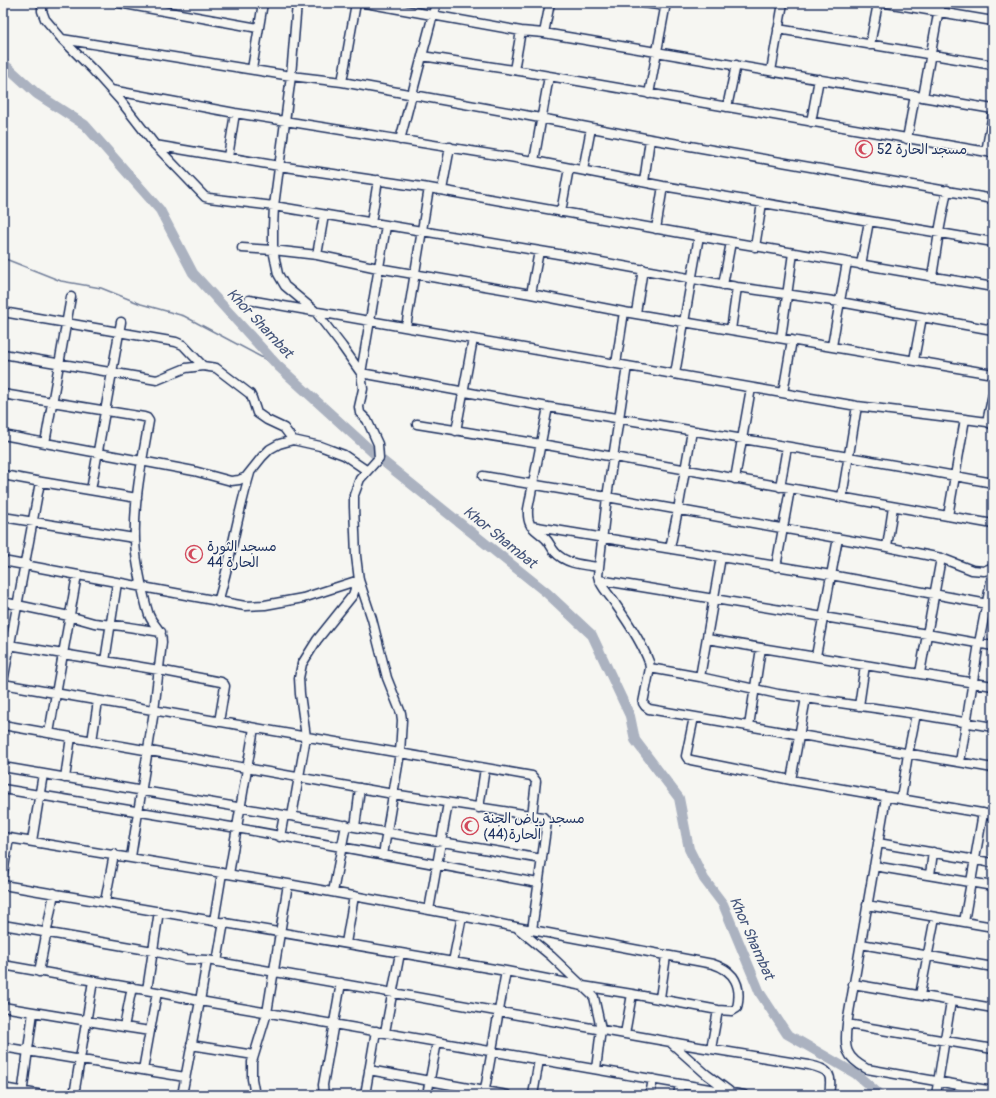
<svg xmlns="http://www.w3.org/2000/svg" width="996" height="1098" font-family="Pangolin,'Playpen Sans Arabic',sans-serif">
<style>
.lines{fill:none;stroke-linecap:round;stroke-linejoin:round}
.stream{stroke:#717e99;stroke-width:1.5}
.river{stroke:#abb2c0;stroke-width:10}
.minor-casing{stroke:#1b2f5e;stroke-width:11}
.minor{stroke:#f6f6f2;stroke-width:8}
.labels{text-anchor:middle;stroke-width:3;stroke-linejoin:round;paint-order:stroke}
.poi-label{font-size:14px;fill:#1b2f5e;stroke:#f6f6f2;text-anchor:start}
.water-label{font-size:15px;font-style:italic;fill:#46567b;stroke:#f6f6f2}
</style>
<rect width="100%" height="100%" fill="#f6f6f2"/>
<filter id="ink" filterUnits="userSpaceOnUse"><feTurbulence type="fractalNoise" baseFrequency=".025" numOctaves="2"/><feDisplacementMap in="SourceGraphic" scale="8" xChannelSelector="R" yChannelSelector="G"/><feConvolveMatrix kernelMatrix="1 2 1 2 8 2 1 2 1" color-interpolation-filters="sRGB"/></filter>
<g filter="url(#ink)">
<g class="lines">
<path class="stream" d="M3,258L61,281L101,288L141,304L184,316L278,366"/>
<path class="river" d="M3,63L37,94L85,125L160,210L193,273L278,366L379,458L547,593L592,635L630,716L635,740L679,798L689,849L704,879L723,904L760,993L787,1034L856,1074L880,1095"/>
<g class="minor-casing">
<path id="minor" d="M42,3V11L45,19L62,39L92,69L120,100L155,145L205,197L209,198L274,206L558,254L737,287L840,302L993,330
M119,3L258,28
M297,3L291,76L274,206L273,228V250L278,274L285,286L315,311L342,346L361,373L363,389L359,407L360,413L367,420L378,444L379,458L360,479L354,495V507L356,556L359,580L372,619L387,678L401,713L402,720L400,753L383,855
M365,3L521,31L544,33L993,109
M644,3L665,6
M886,3L993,21
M778,29L993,65
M544,33L550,3
M62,39L291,76L342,82L519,114L650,139L993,199
M870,45L878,3
M422,56L526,72L993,153
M252,69L263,3
M514,70L521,31
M771,71L783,3
M342,82L356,3
M111,90L235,113L534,161L663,186L993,242
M649,94L666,3
M923,97L940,3
M727,107L736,65
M811,122L819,79
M907,139L915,95
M400,140L436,3
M155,145L279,166L429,188L731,242L993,287
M986,152L993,113
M228,157L235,113
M534,161L549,76
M583,170L591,128
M644,182L650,139
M442,190L450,147
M561,212L569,168
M371,223L378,180
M386,226L361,373C423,384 486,396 548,407C697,431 845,455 993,483
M656,229L663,186
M755,247L762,203
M242,248L273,250L317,255L378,268L531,294L624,312L993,374
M317,255L324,215
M861,265L869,221
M932,277L939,232L947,190
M723,285L731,242
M531,294L539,251
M249,300L857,406L965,419L987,422L993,425
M3,312L176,342L183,345L203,366
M636,313L643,269
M406,327L429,188
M731,330L737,287
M781,338L793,253
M832,346L847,262
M3,354L157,380L186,368L203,366L216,368L250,394L252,398L257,413L267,420L284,428L293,440
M914,360L922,317
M616,364L624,312
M627,366L607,497L598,576C600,587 610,595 616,605C628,622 642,643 649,662L650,668L643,703L645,706L649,709L993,768
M675,374L699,236
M783,393L792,340
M3,394L144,417L147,418L149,421C141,467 129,521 138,567C141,583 144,600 149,615C153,626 162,628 162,642L154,711L131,857
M548,407L528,509C527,528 533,527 546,539C550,543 551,548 555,552C565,564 584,565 599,567
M987,422L993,394
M417,424L541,444L993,524
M456,431L473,339
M3,435L194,471L231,481L239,480L246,477L262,457L270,449L279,444L293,440L320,446L344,455L366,470
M45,443L71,297
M3,475L30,480L137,498
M483,476L607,497L887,547L941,558L972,570L984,571L993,567
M735,479L751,388
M780,487L787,447
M91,490L121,322
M842,497L857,406
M948,516L965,419
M3,517L134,538
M531,526L831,575L993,605
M887,547L893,507
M670,548L678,510L692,431
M3,561L245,606L265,605L303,598L359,580
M776,567L790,489
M599,580L927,634L993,646
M3,602L69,616L94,623L122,626L161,632
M218,602C231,559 237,516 250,473
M707,639L993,686
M3,644L159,670L221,682L224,684L225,686L219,722
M816,656L838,538
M105,661L117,583
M650,668L700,677L778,694L916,714L993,727
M920,673L941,558
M700,677L721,557
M3,682L40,482
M3,684L532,776L536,781L532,816
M859,706L865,665
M694,717L686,756L688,759L691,760L791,780L993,815
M3,725L393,794L543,817L547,822L532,930
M749,726L761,648
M49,733L77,575
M92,741L98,701
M960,762L979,643L993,571
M3,767L542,859
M65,778L71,737
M791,780L806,698
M3,789L237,828L538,883
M886,797L847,1024L993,1049
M901,799L908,754L916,714
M479,808L485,768
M292,816L306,737L300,694L299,678L302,664L317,640L353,595L355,589L354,582
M355,827L360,788
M3,837L288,884L462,916L516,927L551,956L594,997L601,1029L596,1069
M280,837L284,815
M32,841L43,774
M878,843L993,863
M874,866L993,886
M3,874L9,838
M229,874L254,728
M930,875L933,852
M3,885L506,971L583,986L632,994L718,1010L732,1011L737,1008C742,986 735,971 713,964L516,927
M333,892L346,825
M105,902L114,854
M867,905L993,927
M429,910L448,803
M214,921L222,873
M964,922L983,813
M3,925L153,951L186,959L207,960L200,1001L157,992L150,1031L124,1027L132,987
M346,943L354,896
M861,944L993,967
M207,960L699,1047L809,1065C831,1070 832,1074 829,1095
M217,962L224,922
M453,962L462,916
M3,965L157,992
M39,972L54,893
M853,984L993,1008
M147,990L159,911
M920,995L935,917
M660,998L666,956
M3,1007L124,1027
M847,1024C844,1048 845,1057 867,1069L993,1091
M385,1032L400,953
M625,1034L632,994
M670,1042L706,1074L729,1091
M191,1045L254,1055
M3,1047L185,1077
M711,1049L718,1010
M143,1070L150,1031
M369,1070L507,1095
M3,1088L43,1095
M22,1095L33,1012
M74,1095L93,981
M182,1095L200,1001L744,1095
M255,1095L252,1079V1062L267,1013L288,884
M324,1095L323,1085L341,983
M365,1095L376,1031
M427,1095L437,1042
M484,1095L506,971
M533,1095L539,1060
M650,1095L653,1079
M678,1095L680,1084
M936,1095L951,1001"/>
</g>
<use href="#minor" class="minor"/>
</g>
</g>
<defs>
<g id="mosque-ring" transform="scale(0.9)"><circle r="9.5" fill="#f6f6f2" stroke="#d1495b" stroke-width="1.5"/><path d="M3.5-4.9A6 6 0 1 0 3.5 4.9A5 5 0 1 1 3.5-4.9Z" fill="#d1495b"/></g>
</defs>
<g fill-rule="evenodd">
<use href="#mosque-ring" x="864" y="149"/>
<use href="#mosque-ring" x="194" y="554"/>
<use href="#mosque-ring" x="470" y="826"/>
</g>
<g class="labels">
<g class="poi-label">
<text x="877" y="154">مسجد الحارة 52</text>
<text x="207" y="551">مسجد الثورة<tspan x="207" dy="16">الحارة 44</tspan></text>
<text x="483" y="823">مسجد رياض الجنة<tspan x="483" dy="16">الحارة(44)</tspan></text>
</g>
<g class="water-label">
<text transform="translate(260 323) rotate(47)" y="5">Khor Shambat</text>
<text transform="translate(500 537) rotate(39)" y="5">Khor Shambat</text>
<text transform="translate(752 938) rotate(66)" y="5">Khor Shambat</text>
</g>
</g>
<rect width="996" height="1098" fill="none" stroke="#f6f6f2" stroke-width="16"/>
<rect x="8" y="8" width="980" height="1082" fill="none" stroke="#1b2f5e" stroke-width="1.5" filter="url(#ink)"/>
</svg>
